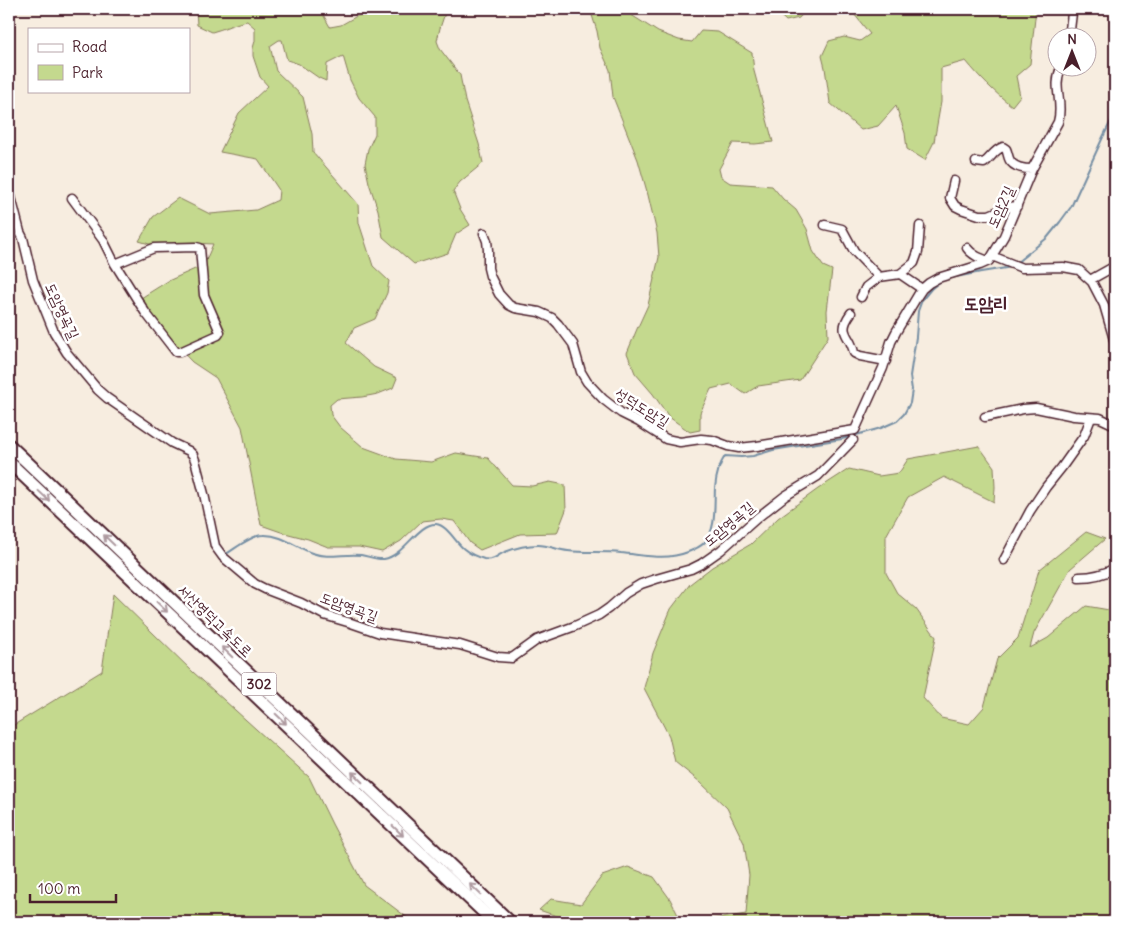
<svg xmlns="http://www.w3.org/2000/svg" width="1124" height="931" font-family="Delius,'Poor Story',sans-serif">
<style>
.green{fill:#c4d98e;stroke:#877c5c}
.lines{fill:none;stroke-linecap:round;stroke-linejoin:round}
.stream{stroke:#768fa4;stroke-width:2}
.minor-casing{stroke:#4a1f2b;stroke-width:11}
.highway-casing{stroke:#4a1f2b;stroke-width:15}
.minor{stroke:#fff;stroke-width:8}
.highway{stroke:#fff;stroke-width:11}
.oneway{stroke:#ae9aa0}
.labels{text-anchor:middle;stroke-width:5;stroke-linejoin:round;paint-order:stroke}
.shield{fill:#fff;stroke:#80626b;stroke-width:1}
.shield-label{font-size:14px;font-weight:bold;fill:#4a1f2b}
.street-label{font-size:15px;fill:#4a1f2b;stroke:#fff}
.quarter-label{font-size:18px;font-weight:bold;fill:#4a1f2b;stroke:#fff}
</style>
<rect width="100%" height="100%" fill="#f7ede0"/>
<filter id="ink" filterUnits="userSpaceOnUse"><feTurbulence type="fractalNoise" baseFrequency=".02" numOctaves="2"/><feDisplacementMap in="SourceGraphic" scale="10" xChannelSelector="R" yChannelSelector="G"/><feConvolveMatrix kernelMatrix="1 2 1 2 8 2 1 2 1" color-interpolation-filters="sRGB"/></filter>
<g filter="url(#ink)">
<path class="green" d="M196,9H320L330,27L341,25L369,9H444L446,10L440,28L437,41L440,49L460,75L465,101L479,144L483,163L460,182L453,191L460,209L470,225L456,234L448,253L414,264L383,237L378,210L369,183L365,164L368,149L375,134V117L359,98L350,80L343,56L327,64L326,81L319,78L299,64L287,60L282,40H279L270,46L276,71L303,97L312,134L313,152L358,204L359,223L373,266L389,281L387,293L375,319L354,328L346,343L374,367L397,378L393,388L378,394L362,397L337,399L330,405L331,415L340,427L363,447L396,459L431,462L456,453L488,458L512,485L532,486L550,482L565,485L566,510L557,533L520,534L480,550L470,543L454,521L441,519L422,521L401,541L382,552L359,547H328L308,539L281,532L261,525L242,427L216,378L192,362L153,321L141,298L168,281L204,265L213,244L193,243L156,246L139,241L153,217L178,198L210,214L256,210L278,200L279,190L258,159L220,152L239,113L268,86L260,77L253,56V48L255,41V28L247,21C235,23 224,29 212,32L197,25Z
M590,9H613L625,11L658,32L679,40L692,42L701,31L718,32L752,53L754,71L773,142L755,144L733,143L719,169L721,177L730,183L772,186L783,199L796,210L807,229L813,251L823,266L832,270L827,311L828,337L800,380L758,386L745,394L731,384L711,389L700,413V430L690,432L669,417L653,394L635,373L627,353L637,329L648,305L659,257L657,233L648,195L638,160L613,97L610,70L600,48L597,31Z
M773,9H807L799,18L786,21Z
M850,9H1036L1030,64L1016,76L1020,96L1012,106C994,92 980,78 966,61L941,68V102L934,142L925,160L907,149L905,133L896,106L878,126L861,130L830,103L825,68L822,56L829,41L844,37L860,41L870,34Z
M979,446L994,467L995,487L994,502L944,477L908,497L886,536V573L897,593L916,609L936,637L923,698L941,718L969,724L984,707L997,659L1018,638L1039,570L1086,532L1105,539L1070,569L1034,633L1030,648L1048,638L1086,606L1115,611V922H574L539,910L551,899L581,904L602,876L628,867L654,877L670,899L680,919L709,920L746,914L749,875L744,843L727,808L700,782L675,762L669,736L644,688L653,653L671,609L690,584L712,567L751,544L778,518L818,489L849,469L879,476L899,473L908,459Z
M113,594L193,672L309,777L332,824L364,885L413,922H9V728L102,671Z"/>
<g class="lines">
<path class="stream" d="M1016,263L1047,238L1060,222L1071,207L1103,137L1115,113
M951,278L981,272L1006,268L1010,267
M226,554C236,548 252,535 263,535C281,534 296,547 312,553C328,559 345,553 361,555C368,556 377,560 384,559C404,556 418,523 436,524C447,525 456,543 464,549C470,554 477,557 484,559C494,561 497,555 505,552C515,548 527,545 538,545C549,545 557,550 568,551C585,553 603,551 621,553C644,555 665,561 688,552C693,550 700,547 704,543C717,530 714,504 715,488C716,477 719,465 725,456L741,457L753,456L773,450L842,439L881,428L897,421L904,414L910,403L912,390L910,376L916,337L918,311L922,300L931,289L937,284L944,280"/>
<g class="minor-casing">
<path id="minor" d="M1069,38L1072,13L1074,9
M976,162L984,163C991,158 994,150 1003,147L1006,149C1008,153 1008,159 1011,162C1016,168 1025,169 1032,169
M954,181L950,198L955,206L961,209L979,215H989L1008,207L1017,206
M9,189L20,232L23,238L33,280L54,332L67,353L98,390L107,398L172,443L189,451L193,455L195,460L204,494L215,546L223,557L255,584L265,589L301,603L324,615L351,623L380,633L460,645L498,657L512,658L537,640L575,626L599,615L609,608L626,593L641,584L656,579L691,569L701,564L721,550L757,518L785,496L818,476L853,440
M72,198L103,240L115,264L145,312L176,352H180L218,335L220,332L204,295L200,248L196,247L154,248L115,264
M825,225L842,229L854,251L879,277
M484,233L487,241L488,250V268L490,276L499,294L509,305L515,308L539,312L552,318L558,324L573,344L581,372L587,382L603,399L621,413L639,422L666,439L680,442L701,439L712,440L728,446L739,448L757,446L855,430L883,368L891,342L896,332L918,295L922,289L929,283L938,278L980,265L989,261L1004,236L1032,169L1058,122C1064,102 1052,88 1061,68
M967,248C972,255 980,258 988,261
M992,256L1022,268L1063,267L1079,270L1092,282L1104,305L1115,343
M900,274L922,289
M1090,280L1115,266
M861,297L866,287L879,277L900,274L914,263L918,252L920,226
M851,313C836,334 851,334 854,353L860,356L886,361
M985,417L1023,409L1036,408L1074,416L1100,418L1115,425
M1004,560L1030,511L1046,487L1062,467L1084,436L1091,418
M1079,577C1093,577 1103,575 1115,568"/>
</g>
<g class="highway-casing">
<path id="highway" d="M9,445L510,922
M9,462L494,922"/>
</g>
<use href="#minor" class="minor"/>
<use href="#highway" class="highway"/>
</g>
<defs><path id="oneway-shaft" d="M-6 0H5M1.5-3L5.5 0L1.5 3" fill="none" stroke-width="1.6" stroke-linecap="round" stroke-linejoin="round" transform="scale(1.25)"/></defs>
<g class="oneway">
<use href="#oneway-shaft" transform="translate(44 496) rotate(43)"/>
<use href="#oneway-shaft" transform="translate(109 540) rotate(-136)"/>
<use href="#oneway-shaft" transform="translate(162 607) rotate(43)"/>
<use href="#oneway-shaft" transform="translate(227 652) rotate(-136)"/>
<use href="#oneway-shaft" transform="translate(281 719) rotate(44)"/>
<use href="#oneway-shaft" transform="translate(357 777) rotate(-136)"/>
<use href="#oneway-shaft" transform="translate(398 831) rotate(44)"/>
<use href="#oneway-shaft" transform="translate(475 889) rotate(-136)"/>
</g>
</g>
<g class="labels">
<rect class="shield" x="241.5" y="672.5" width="35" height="23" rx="4"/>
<g class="shield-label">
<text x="259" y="689">302</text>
</g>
<g class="street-label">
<text transform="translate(1001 207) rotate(-66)" y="5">도암2길</text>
<text transform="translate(62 311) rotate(65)" y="5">도암영곡길</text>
<text transform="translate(642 408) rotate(32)" y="5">성덕도암길</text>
<text transform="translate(729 524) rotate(-40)" y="5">도암영곡길</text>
<text transform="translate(349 607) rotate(20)" y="5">도암영곡길</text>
<text transform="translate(215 621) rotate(44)" y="5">서산영덕고속도로</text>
</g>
<g class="quarter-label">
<text x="986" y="310">도암리</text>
</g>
</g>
<rect width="1124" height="931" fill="none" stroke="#fff" stroke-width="30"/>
<rect x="15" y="15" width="1094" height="901" fill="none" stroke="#4a1f2b" stroke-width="2" filter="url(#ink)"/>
<rect x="28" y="28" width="162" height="65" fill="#ffffff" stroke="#b7a5aa"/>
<rect x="38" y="44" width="25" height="8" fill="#ffffff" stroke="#b7a5aa"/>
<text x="72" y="52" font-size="15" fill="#4a1f2b">Road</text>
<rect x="38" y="65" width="25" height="15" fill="#c4d98e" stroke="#b7a5aa"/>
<text x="72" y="78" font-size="15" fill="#4a1f2b">Park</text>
<g transform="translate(1072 52)"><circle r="24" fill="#ffffff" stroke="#b7a5aa"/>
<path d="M0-4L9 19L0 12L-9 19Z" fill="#4a1f2b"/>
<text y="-8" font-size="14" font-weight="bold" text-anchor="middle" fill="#4a1f2b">N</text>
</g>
<path d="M30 894v8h86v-8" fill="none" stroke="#4a1f2b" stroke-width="2.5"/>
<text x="38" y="894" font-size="15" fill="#4a1f2b" stroke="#ffffff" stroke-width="4" paint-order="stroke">100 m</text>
</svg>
